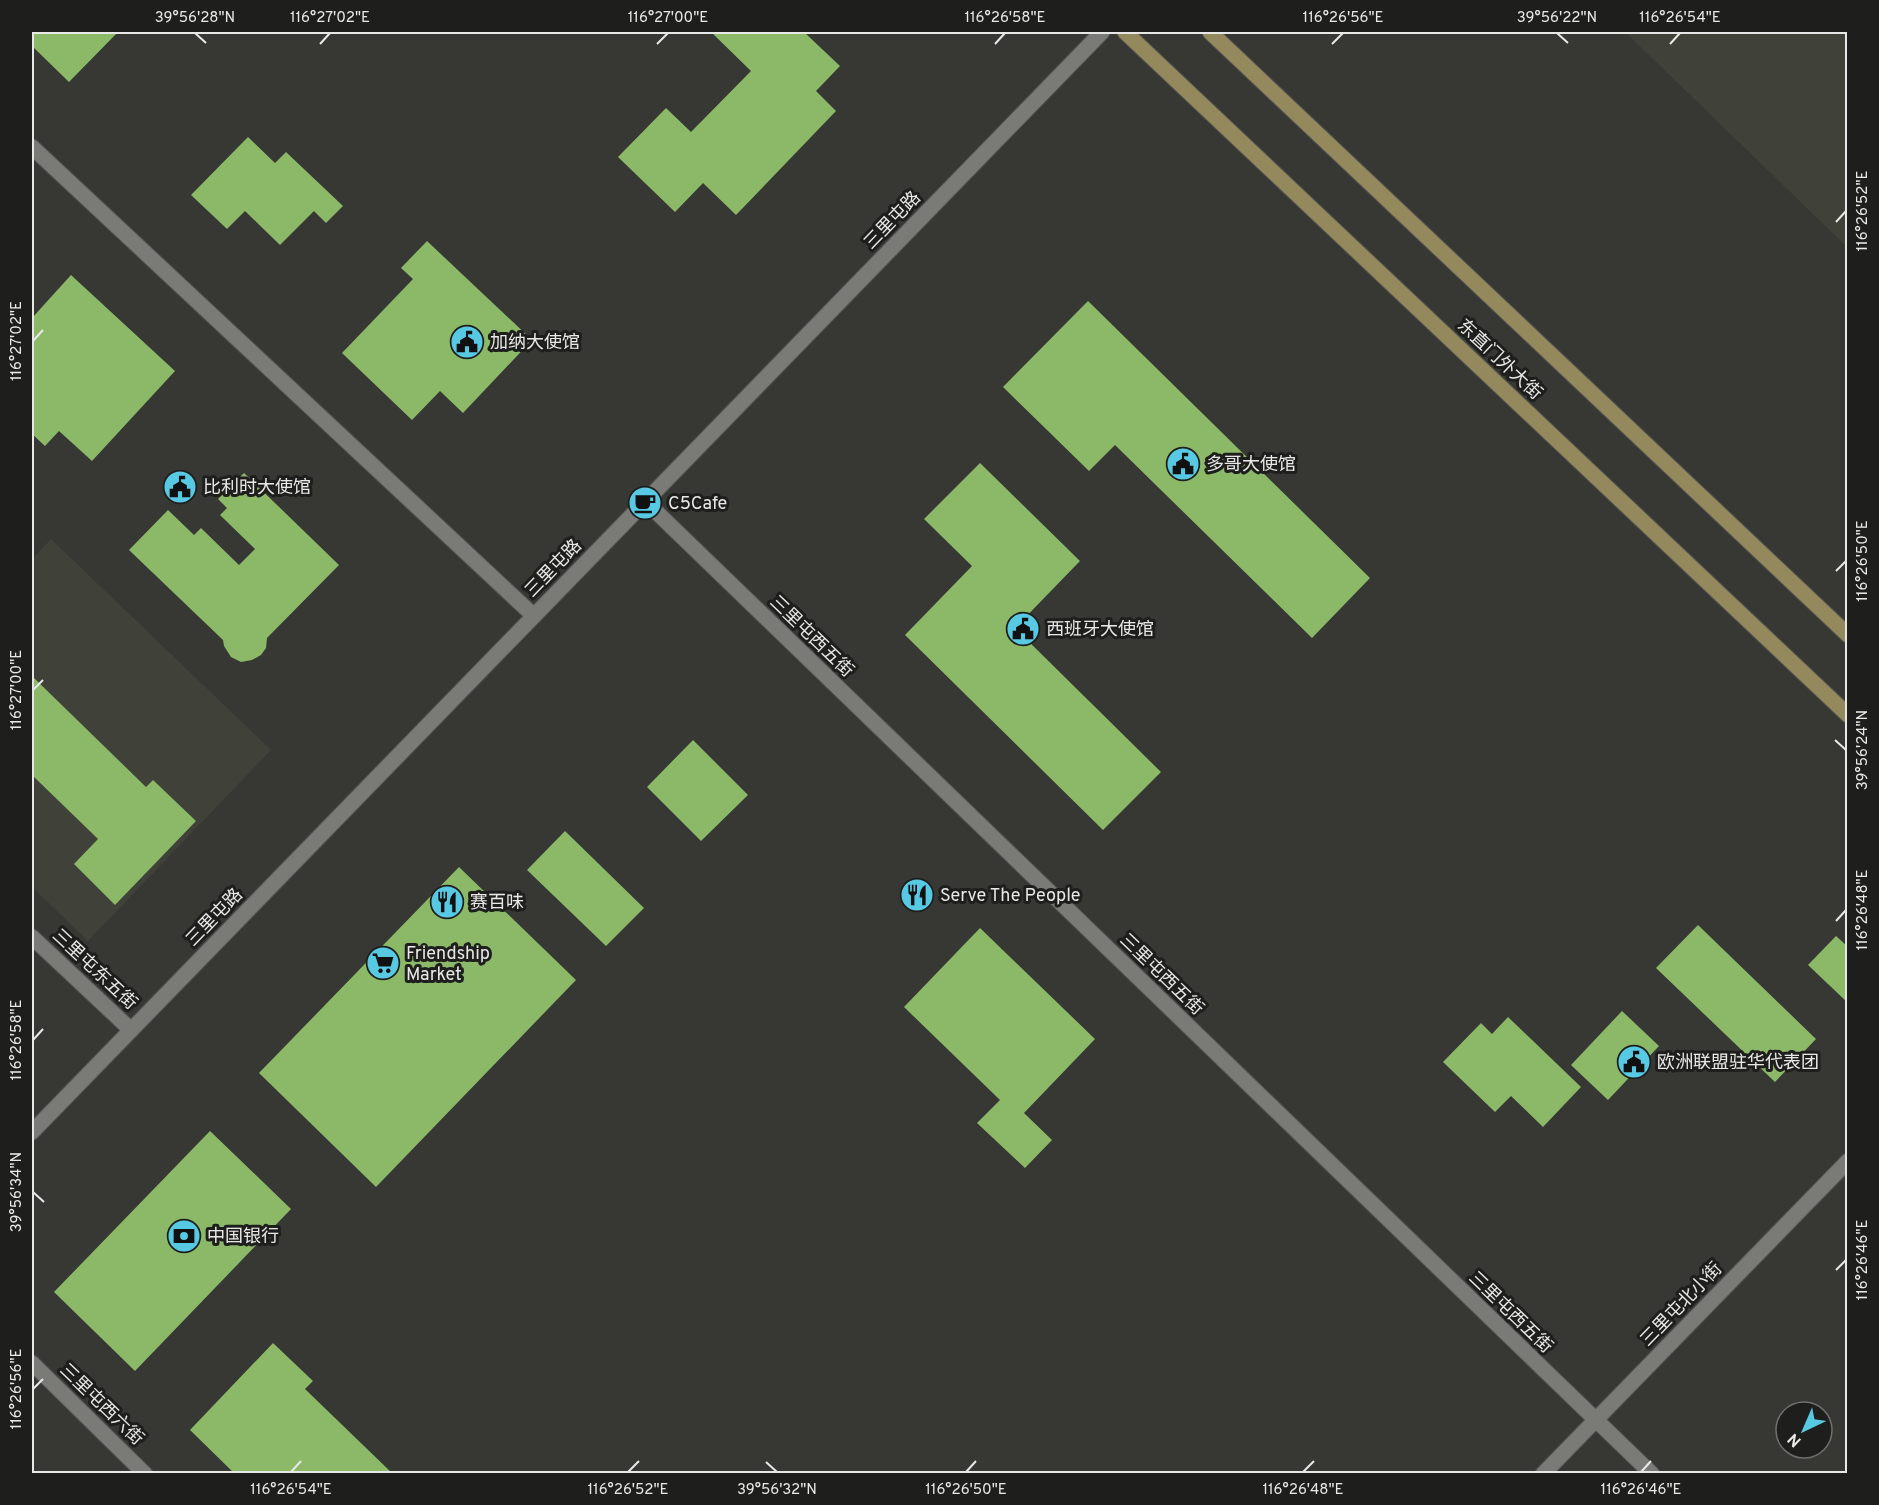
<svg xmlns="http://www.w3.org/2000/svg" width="1879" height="1505" font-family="Overpass,'Noto Sans SC',sans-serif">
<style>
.built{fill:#404138}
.building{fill:#8bb968}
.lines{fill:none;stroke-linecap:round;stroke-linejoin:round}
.service-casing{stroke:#535351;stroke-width:17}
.minor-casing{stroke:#535351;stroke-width:17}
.tertiary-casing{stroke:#535351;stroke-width:17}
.secondary-casing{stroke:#535351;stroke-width:17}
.service{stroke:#7a7a77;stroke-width:15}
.minor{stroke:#7a7a77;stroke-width:15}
.tertiary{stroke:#7a7a77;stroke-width:15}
.secondary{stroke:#94895c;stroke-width:15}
.ticks{fill:none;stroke:#e8e9e7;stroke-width:2}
.labels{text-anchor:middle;stroke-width:6;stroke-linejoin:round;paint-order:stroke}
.street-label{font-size:18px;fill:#e8e9e7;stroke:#1e1e1d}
.poi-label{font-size:18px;fill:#e8e9e7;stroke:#1e1e1d;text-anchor:start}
.neatline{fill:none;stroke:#e8e9e7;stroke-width:2}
.ticks-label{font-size:15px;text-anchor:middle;fill:#e8e9e7}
</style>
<rect width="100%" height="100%" fill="#373734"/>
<path class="built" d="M1625,32H1847V247Z
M51,539L271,750L88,941L32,887V559Z"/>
<path class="building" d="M32,32H118L69,82L32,46Z
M711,32H804L840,66L816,91L836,111L736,215L703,183L675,212L618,157L666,108L691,132L751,71Z
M248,137L275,163L286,152L343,206L326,223L314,211L280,245L245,211L227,229L191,195Z
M427,241L532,340L463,413L440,391L412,420L342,353L413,279L401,268Z
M71,275L175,371L92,461L59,431L45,446L32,434V318Z
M1088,301L1370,578L1312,638L1115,445L1089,471L1003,387Z
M980,463L1080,561L1015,628L1161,772L1103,830L905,635L972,566L924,519Z
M244,473L339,565L267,638L266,648L261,655L252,660L241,662L231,657L224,646L223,640L129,550L168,510L194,535L201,528L239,565L255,549L220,515L227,508L218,499Z
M32,676L146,787L153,780L196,821L115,905L74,864L98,839L32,775Z
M693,740L748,795L701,841L647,787Z
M565,831L644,908L606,946L527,870Z
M459,867L576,980L376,1187L259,1073Z
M1698,925L1816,1039L1775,1082L1656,968Z
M980,928L1095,1039L1024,1113L1052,1140L1025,1168L977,1123L1000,1100L904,1007Z
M1836,936L1848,947V1003L1808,965Z
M1622,1011L1659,1046L1608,1100L1571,1065Z
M1508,1017L1581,1087L1543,1127L1511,1096L1495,1112L1443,1062L1481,1023L1492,1034Z
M210,1131L291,1209L135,1371L54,1292Z
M273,1343L313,1381L305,1389L393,1474H235L190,1430Z"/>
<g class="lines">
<g class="service-casing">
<path id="service" d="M32,147L534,616"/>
</g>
<g class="minor-casing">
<path id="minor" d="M645,501L1652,1474
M32,937L131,1030
M32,1363L145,1474
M1543,1474L1848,1161"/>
</g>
<g class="tertiary-casing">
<path id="tertiary" d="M32,1132L1102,32"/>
</g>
<g class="secondary-casing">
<path id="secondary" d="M1125,32L1848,715
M1210,32L1848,635"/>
</g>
<use href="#service" class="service"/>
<use href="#minor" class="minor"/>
<use href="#tertiary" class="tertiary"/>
<use href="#secondary" class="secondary"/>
</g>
<path class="ticks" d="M195,33L206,43M1557,33L1568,43M320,44L330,33M657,44L668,33M995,44L1005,33M1332,44L1343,33M1670,44L1680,33M1836,222L1846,211M33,341L43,330M1836,571L1846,561M33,690L43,680M1835,740L1846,750M1836,921L1846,910M33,1040L43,1029M33,1192L44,1202M1836,1270L1846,1260M33,1389L43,1379M766,1462L777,1472M291,1472L301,1461M628,1472L639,1461M966,1472L976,1461M1303,1472L1314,1461M1641,1472L1651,1461"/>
<defs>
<g id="civic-disc" transform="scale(1.725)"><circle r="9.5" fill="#58c9e3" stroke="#1e1e1d"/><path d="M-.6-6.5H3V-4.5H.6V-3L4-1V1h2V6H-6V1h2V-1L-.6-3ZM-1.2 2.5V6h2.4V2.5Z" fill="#111"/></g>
<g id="cafe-disc" transform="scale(1.725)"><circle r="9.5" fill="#58c9e3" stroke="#1e1e1d"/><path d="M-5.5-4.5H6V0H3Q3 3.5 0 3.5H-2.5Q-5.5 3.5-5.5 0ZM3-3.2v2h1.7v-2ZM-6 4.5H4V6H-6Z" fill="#111"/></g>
<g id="restaurant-disc" transform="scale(1.725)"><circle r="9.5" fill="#58c9e3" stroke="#1e1e1d"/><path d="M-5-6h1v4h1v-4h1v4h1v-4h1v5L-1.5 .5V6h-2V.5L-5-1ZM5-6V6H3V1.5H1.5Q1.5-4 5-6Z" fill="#111"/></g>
<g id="supermarket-disc" transform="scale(1.725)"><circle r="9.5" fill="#58c9e3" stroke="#1e1e1d"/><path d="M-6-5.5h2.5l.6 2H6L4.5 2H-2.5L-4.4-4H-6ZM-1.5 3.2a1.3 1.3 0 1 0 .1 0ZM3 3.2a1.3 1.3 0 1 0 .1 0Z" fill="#111"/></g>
<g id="bank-disc" transform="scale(1.725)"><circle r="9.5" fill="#58c9e3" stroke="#1e1e1d"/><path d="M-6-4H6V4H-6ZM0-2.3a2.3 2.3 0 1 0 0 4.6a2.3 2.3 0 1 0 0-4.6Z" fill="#111"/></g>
</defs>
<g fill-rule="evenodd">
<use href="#civic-disc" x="467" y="342"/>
<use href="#civic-disc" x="1183" y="464"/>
<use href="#civic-disc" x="180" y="487"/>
<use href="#cafe-disc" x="645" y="503"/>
<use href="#civic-disc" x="1023" y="629"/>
<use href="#restaurant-disc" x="917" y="895"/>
<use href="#restaurant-disc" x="447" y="902"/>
<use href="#supermarket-disc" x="383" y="963"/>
<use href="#civic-disc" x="1634" y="1062"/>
<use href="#bank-disc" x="184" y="1236"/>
</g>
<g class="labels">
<g class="street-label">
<text transform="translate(892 220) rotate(-46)" y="6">三里屯路</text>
<text transform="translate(1500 359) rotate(43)" y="6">东直门外大街</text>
<text transform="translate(553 568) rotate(-46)" y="6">三里屯路</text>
<text transform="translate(812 636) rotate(44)" y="6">三里屯西五街</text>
<text transform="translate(214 917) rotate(-46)" y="6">三里屯路</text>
<text transform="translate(95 969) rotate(43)" y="6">三里屯东五街</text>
<text transform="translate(1162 974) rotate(44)" y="6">三里屯西五街</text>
<text transform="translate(1681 1304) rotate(-46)" y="6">三里屯北小街</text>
<text transform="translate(1511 1312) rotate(44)" y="6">三里屯西五街</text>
<text transform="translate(102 1404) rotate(44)" y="6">三里屯西六街</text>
</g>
<g class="poi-label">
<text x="490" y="348">加纳大使馆</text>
<text x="1206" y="470">多哥大使馆</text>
<text x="203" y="493">比利时大使馆</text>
<text x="668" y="509">C5Cafe</text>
<text x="1046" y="635">西班牙大使馆</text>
<text x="940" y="901">Serve The People</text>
<text x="470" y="908">赛百味</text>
<text x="406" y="959">Friendship<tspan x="406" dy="21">Market</tspan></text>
<text x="1657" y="1068">欧洲联盟驻华代表团</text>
<text x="207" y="1242">中国银行</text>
</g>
</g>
<rect width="1879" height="1505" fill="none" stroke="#1e1e1d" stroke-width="66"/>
<g transform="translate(1804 1430) rotate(224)"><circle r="28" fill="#1e1e1d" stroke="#6f6f6e" stroke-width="1.5"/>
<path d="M0-4.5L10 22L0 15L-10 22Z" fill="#58c9e3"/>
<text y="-9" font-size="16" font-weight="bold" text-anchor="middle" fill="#e8e9e7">N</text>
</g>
<rect x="33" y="33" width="1813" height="1439" class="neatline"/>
<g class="ticks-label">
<text x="195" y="22">39°56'28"N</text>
<text x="330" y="22">116°27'02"E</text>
<text x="668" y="22">116°27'00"E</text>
<text x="1005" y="22">116°26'58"E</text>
<text x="1343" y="22">116°26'56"E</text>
<text x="1557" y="22">39°56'22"N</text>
<text x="1680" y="22">116°26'54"E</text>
<text transform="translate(1862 211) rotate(-90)" y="5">116°26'52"E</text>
<text transform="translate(16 341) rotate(-90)" y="5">116°27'02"E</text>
<text transform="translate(1862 561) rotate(-90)" y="5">116°26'50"E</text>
<text transform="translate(16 690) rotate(-90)" y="5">116°27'00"E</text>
<text transform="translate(1862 750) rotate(-90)" y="5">39°56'24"N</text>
<text transform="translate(1862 910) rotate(-90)" y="5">116°26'48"E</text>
<text transform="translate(16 1040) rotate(-90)" y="5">116°26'58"E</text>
<text transform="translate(16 1192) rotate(-90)" y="5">39°56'34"N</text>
<text transform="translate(1862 1260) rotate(-90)" y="5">116°26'46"E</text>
<text transform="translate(16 1389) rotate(-90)" y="5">116°26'56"E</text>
<text x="291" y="1494">116°26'54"E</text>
<text x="628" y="1494">116°26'52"E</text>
<text x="777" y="1494">39°56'32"N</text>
<text x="966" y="1494">116°26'50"E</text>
<text x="1303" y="1494">116°26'48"E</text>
<text x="1641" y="1494">116°26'46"E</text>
</g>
</svg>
